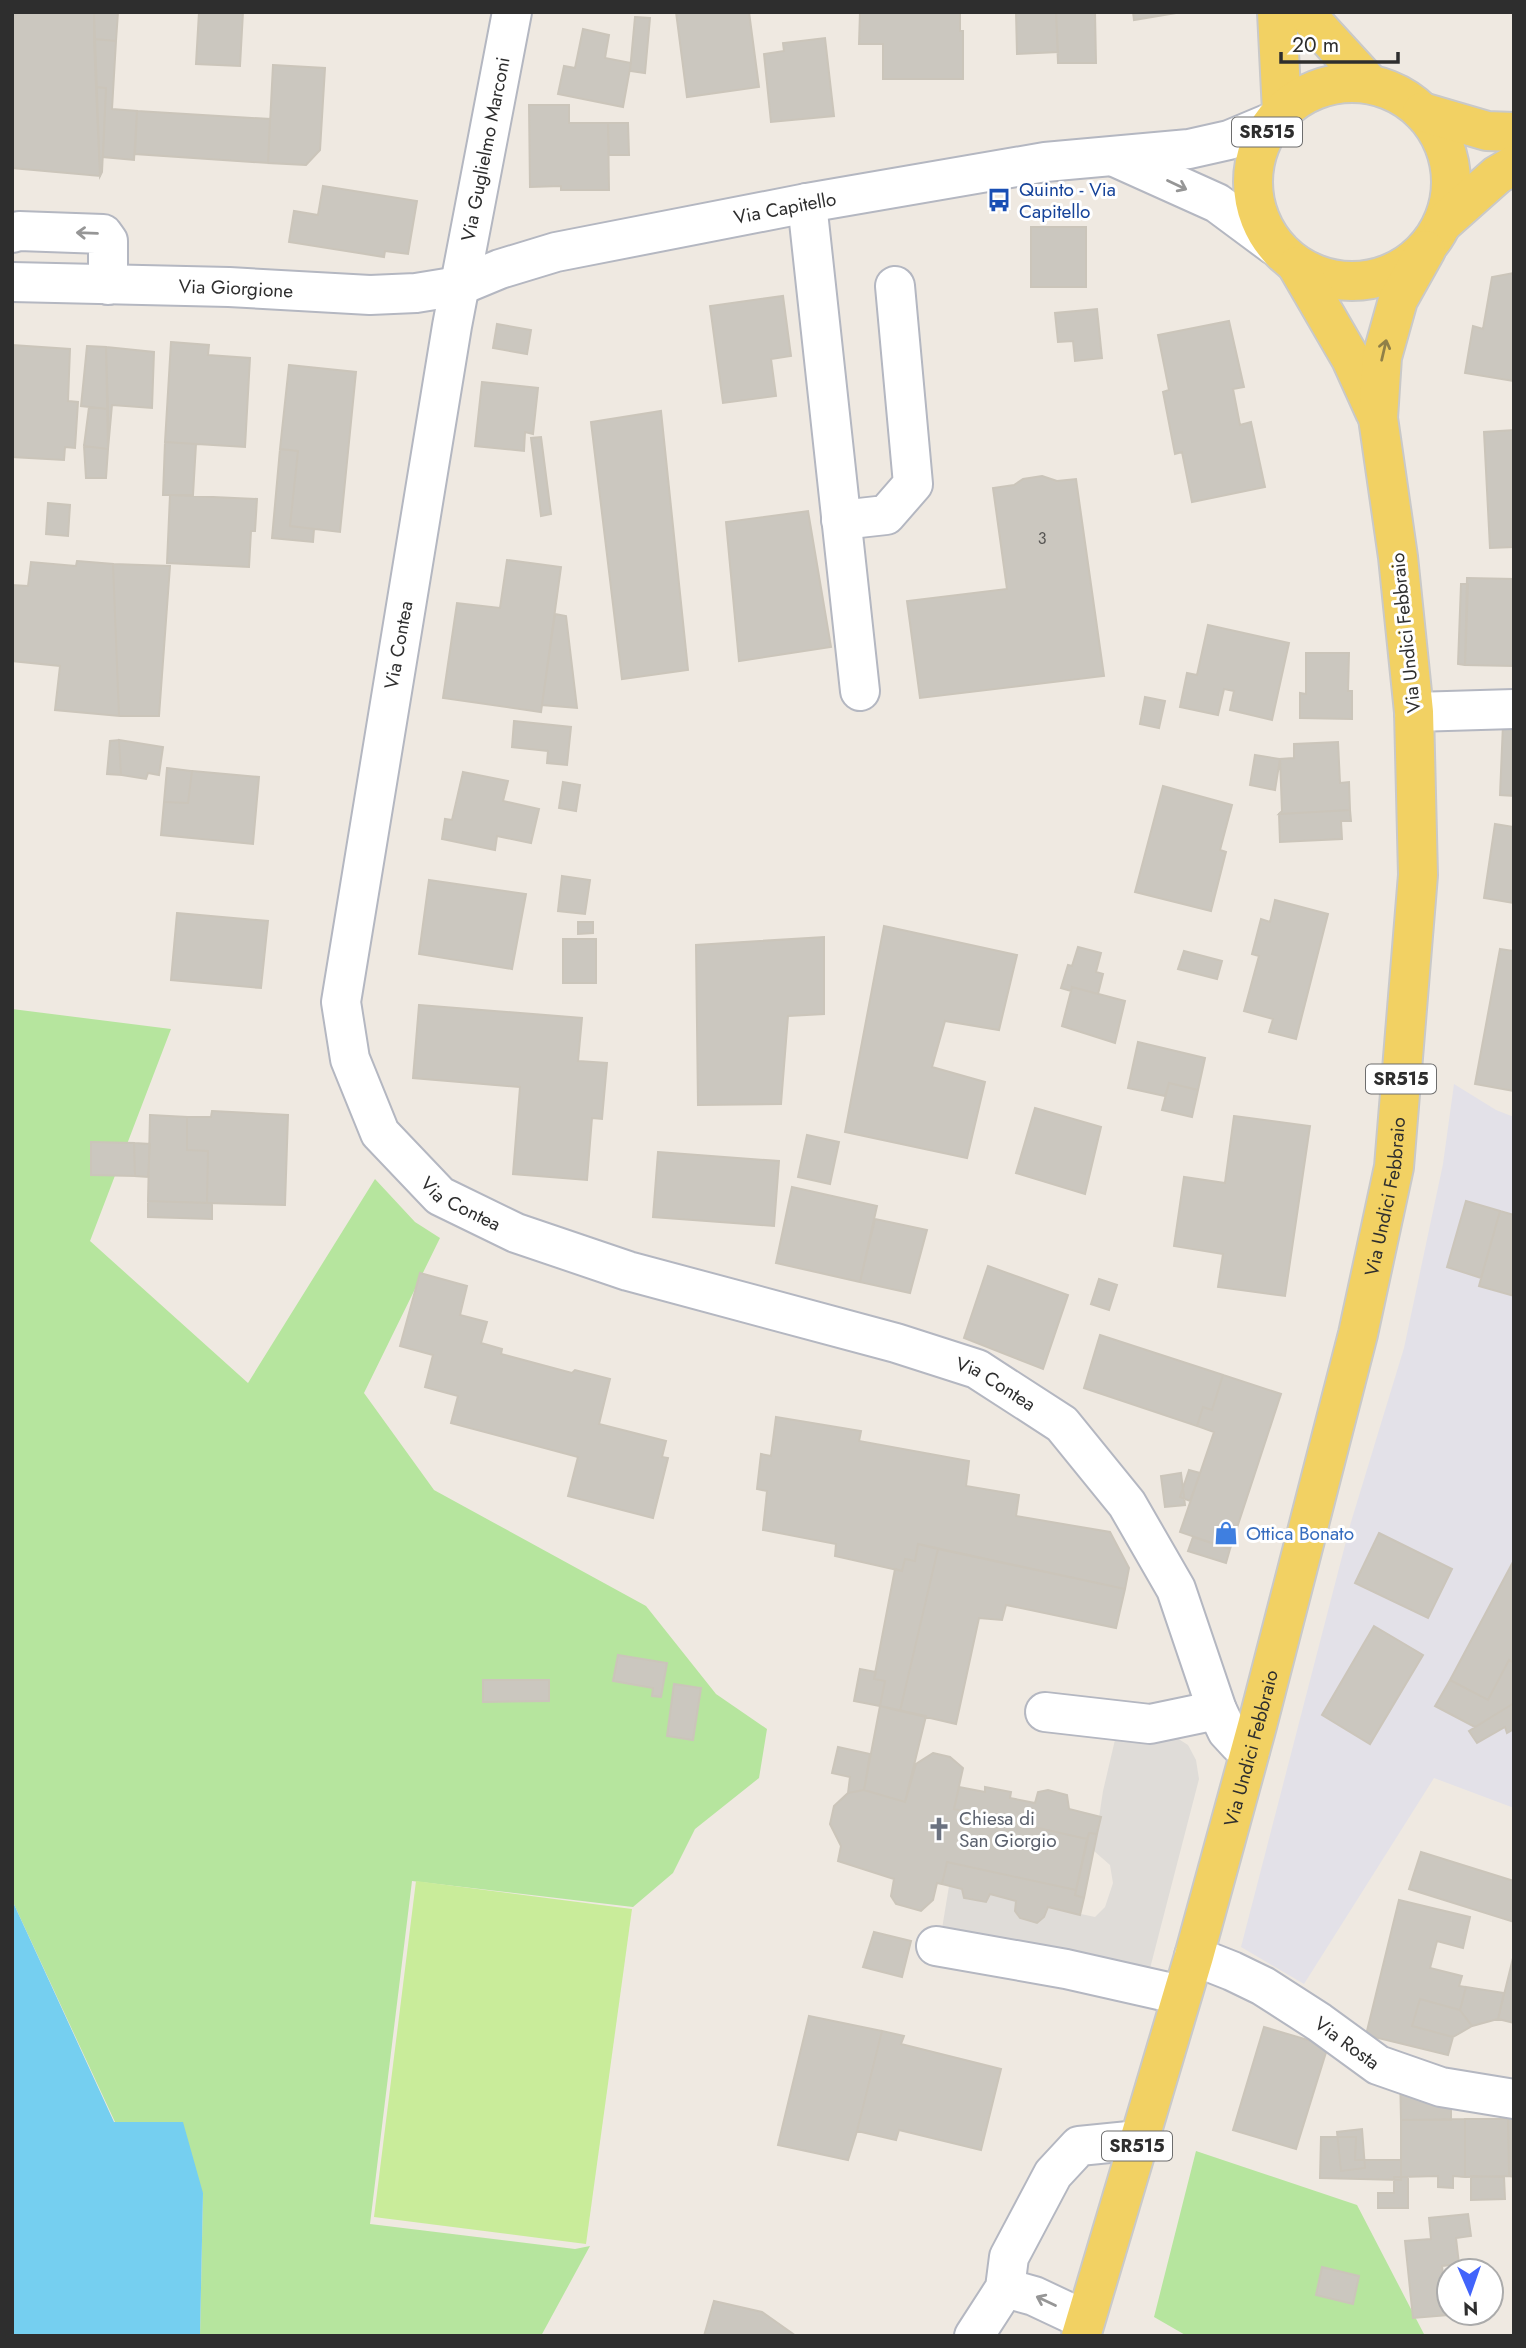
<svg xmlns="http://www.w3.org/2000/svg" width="1526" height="2348" font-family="Jost,sans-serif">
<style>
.industrial{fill:#e3e1e8}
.green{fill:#b6e59e}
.pitch{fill:#c9ec9a}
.plaza{fill:#dfdcd8}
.water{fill:#75cff0}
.building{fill:#cbc7bf;stroke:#cbc5ba;stroke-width:2}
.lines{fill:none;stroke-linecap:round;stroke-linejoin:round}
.minor-casing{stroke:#b4b7c1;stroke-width:42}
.major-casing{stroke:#c9c9c9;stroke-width:42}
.minor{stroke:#fff;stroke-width:38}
.major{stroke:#f2d163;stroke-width:38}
.oneway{stroke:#969696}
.oneway2{stroke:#908048}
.labels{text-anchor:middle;stroke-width:6;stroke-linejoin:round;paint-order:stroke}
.number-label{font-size:16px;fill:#555452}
.shield{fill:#fff;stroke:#6d6d6d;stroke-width:2}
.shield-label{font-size:18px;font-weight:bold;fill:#2e2e2e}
.street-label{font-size:19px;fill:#2e2e2e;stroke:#fff}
.transit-label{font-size:19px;fill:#164399;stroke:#fff;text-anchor:start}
.shop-label{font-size:19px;fill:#366cbe;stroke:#fff;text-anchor:start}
.worship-label{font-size:19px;fill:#5b616d;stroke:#fff;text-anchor:start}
</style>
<rect width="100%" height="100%" fill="#efe9e1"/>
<path class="industrial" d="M1454,1084L1496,1110L1514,1117V1808L1434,1778L1304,1984L1241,1947L1351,1522L1404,1348L1443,1164Z"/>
<path class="green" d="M12,1009L171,1029L90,1241L248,1383L375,1179L415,1222L440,1238L364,1393L434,1490L646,1606L716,1694L767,1729L759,1778L695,1829L673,1873L633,1907L412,1881L370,2224L575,2249L590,2246L541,2336H200L203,2193L115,2122L12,1900Z
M1196,2151L1357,2205L1425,2336H1187L1154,2317Z"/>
<path class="pitch" d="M416,1881L632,1909L586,2244L374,2217Z"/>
<path class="plaza" d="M1118,1727L1177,1738L1188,1745L1196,1760L1199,1779L1147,1980L940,1941L949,1886L962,1889L964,1898L986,1902L990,1894L1016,1901L1015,1911L1020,1918L1037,1923L1044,1917L1048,1907L1095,1917L1105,1907L1113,1883L1110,1865L1094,1851L1103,1791Z"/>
<path class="water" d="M12,1900L114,2122H183L203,2193L200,2336H12Z"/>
<path class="building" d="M12,12H94L100,176L12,168Z
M94,12H118L116,41L94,39Z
M199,12H243L240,66L196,64Z
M676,12H749L759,87L687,97Z
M860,12H960V31H963V79H883V44H859Z
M1016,12H1056L1058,52L1017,54Z
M1056,12H1095L1096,63H1058Z
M1133,12H1182L1134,20Z
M635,17L650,18L645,73L630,71Z
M583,29L609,35L605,58L631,63L623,107L558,94L564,66L575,68Z
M825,38L834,116L771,122L764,54L784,51L783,43Z
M94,39L116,41L112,109L137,111L134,160L103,157L106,88L96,87Z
M273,65L325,68L320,150L306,165L268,163Z
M96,87L106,88L102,172L100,176Z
M529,105H569V123H608L609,190H561V186L530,187Z
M137,111L270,119L268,163L135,154Z
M608,123H628L629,155H609Z
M323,186L417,201L408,254L385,251L384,257L289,242L294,211L318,215Z
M1031,227H1086V287H1031Z
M1514,273V381L1465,373L1473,326L1483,329L1492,277Z
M783,296L791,356L771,359L776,396L723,403L710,306Z
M1097,309L1102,358L1075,361L1073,341L1058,342L1055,313Z
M1229,321L1244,387L1233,389L1240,425L1251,422L1265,487L1192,502L1182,452L1175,454L1163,392L1169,390L1158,335Z
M497,324L531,330L527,354L493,348Z
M171,342L209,345L208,355L250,358L245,447L165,442Z
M12,345L70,349L68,401L78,402L75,448L65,447L64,460L12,457Z
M87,346L106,347L108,409L81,406Z
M106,347L154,352L152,408L112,405L108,449Z
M289,365L356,372L340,532L290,526L298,451L280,449Z
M482,382L538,388L533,434L525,432L524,451L475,446Z
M89,407L108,409V449L84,446Z
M661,411L688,670L622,679L591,422Z
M1514,430V547L1490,548L1484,432Z
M541,437L551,514L541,516L531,438Z
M165,442L196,444L193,495H163Z
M84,446L108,449L106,478H86Z
M280,449L298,451L290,526L314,529L313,542L272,538Z
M1042,476L1057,481L1076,479L1104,676L920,698L907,601L1007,589L993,488L1014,485L1023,479Z
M170,495L257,499L255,531H251L249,567L167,563Z
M48,503L70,505L68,536L46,534Z
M808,511L831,647L739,661L726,522Z
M507,560L561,567L541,712L443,698L457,603L500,608Z
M77,561L113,564L119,716L55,710L60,666L12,661V585L28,586L31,562L76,566Z
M113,564L170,566L159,716H119Z
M1467,578L1514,579V666L1465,665Z
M1461,584H1468L1465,665L1458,664Z
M555,614L566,616L577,708L542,705Z
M1208,625L1289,643L1272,720L1230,710L1234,691L1224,689L1218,715L1180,707L1187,673L1197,675Z
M1306,653H1349L1348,691H1352V719L1300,718V693L1306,694Z
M1145,697L1165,701L1159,728L1140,724Z
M514,721L571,727L567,765L547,763L548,751L512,747Z
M1503,724L1514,725V796L1500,795Z
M119,740L163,747L159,775L148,773L146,779L121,775Z
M119,740L121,775L107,774L110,741Z
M1338,742L1340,783L1349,782L1350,810L1279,814L1282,811L1280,759L1294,758V744Z
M1255,755L1280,759L1275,790L1250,785Z
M167,768L192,771L188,803L164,802Z
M192,771L259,777L253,844L161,835L164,802L188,803Z
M463,772L508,781L503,801L539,809L531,843L497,836L495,850L442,839L445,819L452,820Z
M563,782L580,785L576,811L559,808Z
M1163,786L1232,805L1220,850L1226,852L1211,911L1135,892Z
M1350,810L1351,821H1341L1342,839L1280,842L1279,814Z
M1495,824L1514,827V903L1484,898Z
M562,876L590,880L585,914L558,911Z
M429,880L526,894L512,969L419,954Z
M1275,900L1328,914L1296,1039L1269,1032L1273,1019L1244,1011L1259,956L1252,954L1261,919L1270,922Z
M177,913L268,921L261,988L171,980Z
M578,922H593V933L578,934Z
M884,926L1017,955L999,1030L945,1021L932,1067L985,1082L967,1158L845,1132Z
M824,937V1014L788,1016L781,1104L698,1105L696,945Z
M563,939H596V983H563Z
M1078,947L1101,953L1096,972L1103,974L1098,994L1072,987L1071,991L1061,988L1068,965L1072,966Z
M1500,949L1514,951V1091L1475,1084Z
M1184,951L1222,961L1217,979L1178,969Z
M1072,987L1125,1001L1115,1043L1062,1026Z
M419,1005L582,1018L578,1061L607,1063L602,1119L592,1118L587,1180L513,1174L520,1087L413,1078Z
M1138,1042L1205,1058L1198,1090L1169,1083L1165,1096L1128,1088Z
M1169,1083L1198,1090L1192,1117L1162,1110Z
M1035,1108L1101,1127L1085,1194L1016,1173Z
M212,1111L288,1115L285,1205L207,1203L208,1151L187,1150V1117H211Z
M150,1115L187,1117V1150L208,1151L207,1203L148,1201Z
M1234,1116L1310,1126L1285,1296L1218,1287L1223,1254L1174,1246L1184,1177L1225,1183Z
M807,1135L839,1142L830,1184L798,1177Z
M91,1142L134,1143L135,1176L91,1175Z
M134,1143L150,1144L148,1177L135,1176Z
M658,1152L779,1161L774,1226L653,1217Z
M792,1187L877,1206L860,1282L776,1263Z
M148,1201L212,1203V1219L148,1217Z
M1466,1201L1500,1211L1481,1278L1447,1267Z
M1500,1211L1514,1215V1296L1479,1286Z
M875,1219L927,1230L910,1293L860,1282Z
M988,1266L1068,1295L1043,1369L964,1338Z
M420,1273L467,1286L460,1315L487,1322L481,1343L502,1349L501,1354L572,1373L575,1370L610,1379L599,1424L666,1441L662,1457L668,1458L653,1518L568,1496L578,1457L451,1423L458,1396L425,1387L433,1355L400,1346Z
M1099,1279L1117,1285L1109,1310L1091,1304Z
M1100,1335L1223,1375L1212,1410L1203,1407L1197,1426L1084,1388Z
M1223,1375L1281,1394L1230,1549L1180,1532L1214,1432L1197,1426L1203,1407L1212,1410Z
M776,1417L861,1431L859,1441L969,1461L966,1486L1019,1495L1016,1516L1110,1532L1129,1568L1125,1589L918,1544L915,1561L905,1559L902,1571L835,1556L836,1544L763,1530L767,1491L757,1489L761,1454L771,1456Z
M1189,1470L1200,1473L1190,1501L1180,1497Z
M1181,1473L1185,1505L1165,1507L1161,1476Z
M1379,1533L1452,1569L1428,1618L1355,1583Z
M1193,1537L1230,1549L1226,1563L1188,1551Z
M918,1544L938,1549L900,1711L880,1706L885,1681L874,1679L895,1569L902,1571L905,1559L915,1561Z
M938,1549L1125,1589L1116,1628L1006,1605L1002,1620L979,1618L956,1724L900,1711Z
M1514,1560V1663L1509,1660L1488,1700L1450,1680Z
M1374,1626L1423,1655L1370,1744L1322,1715Z
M618,1655L667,1663L661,1697L652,1696L653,1688L613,1681Z
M1509,1660L1514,1663V1703L1475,1727L1435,1706L1450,1680L1488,1700Z
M860,1669L876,1672L874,1679L885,1681L880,1706L854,1701Z
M483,1680H549V1701L483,1702Z
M674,1684L701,1688L693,1740L667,1736Z
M1514,1703V1729L1507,1733L1505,1727L1477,1743L1469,1731Z
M880,1706L926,1716L905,1802L864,1790Z
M838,1747L870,1754L864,1790L848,1793L850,1777L832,1773Z
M933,1753L950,1757L963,1768L954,1809L1087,1839L1076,1890L947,1862L942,1884L937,1883L933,1900L921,1911L896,1904L891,1896L894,1879L838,1861L841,1846L830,1824L834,1806L848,1793L864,1790L905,1802L916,1764Z
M959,1787L985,1792V1787L1011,1792L1010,1798L1035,1803L1038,1792L1048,1790L1067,1795L1069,1809L1101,1817L1097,1834L1089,1833L1087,1839L954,1809Z
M1089,1833L1097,1834L1084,1898L1075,1895Z
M1421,1852L1514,1881V1922L1409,1889Z
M947,1862L1076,1890L1075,1895L1084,1898L1080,1915L1048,1907L1044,1917L1037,1923L1020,1918L1015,1911L1016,1901L990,1894L986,1902L964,1898L962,1889L942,1884Z
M1399,1900L1470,1917L1463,1948L1437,1941L1430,1968L1462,1976L1459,1986L1466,1987L1460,2010L1420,1999L1412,2026L1453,2037L1448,2055L1366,2035Z
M874,1932L911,1941L902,1977L863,1967Z
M1514,1954V2023L1498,2019Z
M1466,1987L1504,1993L1498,2019L1472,2026L1460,2010Z
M1420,1999L1460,2010L1472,2026L1453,2037L1412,2026Z
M809,2016L882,2031L857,2131L848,2160L778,2145Z
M1264,2027L1328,2046L1296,2149L1233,2130Z
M882,2031L904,2036L901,2044L1001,2069L981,2150L899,2130L896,2140L857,2131Z
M1400,2070L1451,2077V2120H1401Z
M1508,2102H1514V2177L1509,2176Z
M1465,2119H1508L1509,2176L1465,2177Z
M1465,2119V2177L1453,2176V2188L1438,2187V2176L1401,2177V2120Z
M1362,2129L1365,2168L1341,2171L1337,2132Z
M1321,2137H1356L1355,2160H1401V2180L1320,2178Z
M1471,2176L1504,2177L1505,2199L1471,2200Z
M1394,2177H1408V2208H1378V2193H1394Z
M1468,2214L1471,2236L1456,2238L1459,2264L1442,2266L1448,2315L1413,2318L1405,2241L1431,2239L1429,2218Z
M1322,2267L1359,2276L1353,2304L1316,2295Z
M714,2301L762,2312L796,2336H704Z"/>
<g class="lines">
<g class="minor-casing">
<g id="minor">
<path id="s1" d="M512,12L452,326L341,1002L350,1059L380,1133L440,1196L516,1233L628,1271L896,1343L977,1369L1062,1424L1127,1504L1176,1589L1217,1710L1227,1731L1239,1744L1250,1750"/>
<path d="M1117,158L1217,203L1275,246"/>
<path d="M807,203L860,691"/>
<path d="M12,233L19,231L103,234L108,241V285"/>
<path id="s2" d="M12,282L229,287L370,295L416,293L459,286L500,269L556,252L807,203L1045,162L1189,149L1229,140L1272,122"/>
<path d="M841,520L886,515L913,484L895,286"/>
<path d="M1414,712L1514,709"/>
<path d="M1045,1712L1150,1724L1217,1710"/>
<path d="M936,1946L1066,1969L1181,1995"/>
<path id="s3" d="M1194,1956L1232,1971L1263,1986L1319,2022L1378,2065L1441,2087L1514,2099"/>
<path d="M1005,2288L1034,2296L1085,2320"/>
<path d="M974,2336L1005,2288L1009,2257L1053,2174L1079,2146L1139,2140"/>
</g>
</g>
<g class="major-casing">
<g id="major">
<path d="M1277,12L1282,112"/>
<path d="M1307,12L1315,24L1370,84"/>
<circle cx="1352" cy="182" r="99"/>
<path d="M1422,112L1487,131L1514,132"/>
<path d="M1443,223L1497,175L1514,165"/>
<path d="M1297,266L1351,359L1375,412"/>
<path id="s4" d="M1081,2336L1194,1956L1257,1726L1358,1334L1394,1167L1418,875L1414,712L1398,557L1378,418L1382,357L1398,300L1426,250"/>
</g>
</g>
<use href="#minor" class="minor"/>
<use href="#major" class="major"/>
</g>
<defs><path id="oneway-shaft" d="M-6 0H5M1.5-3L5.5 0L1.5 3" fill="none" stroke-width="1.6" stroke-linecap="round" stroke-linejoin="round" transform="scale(1.75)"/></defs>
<g class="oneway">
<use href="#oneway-shaft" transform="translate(1177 185) rotate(25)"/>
<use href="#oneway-shaft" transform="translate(87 233) rotate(-178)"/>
<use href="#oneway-shaft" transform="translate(1046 2301) rotate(-155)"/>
</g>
<use class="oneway2" href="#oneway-shaft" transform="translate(1384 350) rotate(-77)"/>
<defs>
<g id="bus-bare" transform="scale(1.89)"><path d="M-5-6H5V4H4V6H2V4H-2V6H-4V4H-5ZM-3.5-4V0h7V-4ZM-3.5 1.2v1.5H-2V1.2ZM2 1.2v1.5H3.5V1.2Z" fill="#1a4fb4" stroke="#fff" stroke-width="2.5" paint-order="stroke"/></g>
<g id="shop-bare" transform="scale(1.89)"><path d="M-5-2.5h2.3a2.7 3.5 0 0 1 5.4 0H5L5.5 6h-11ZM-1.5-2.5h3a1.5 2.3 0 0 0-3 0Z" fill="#3f7fe0" stroke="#fff" stroke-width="2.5" paint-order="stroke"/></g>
<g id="church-bare" transform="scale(1.89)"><path d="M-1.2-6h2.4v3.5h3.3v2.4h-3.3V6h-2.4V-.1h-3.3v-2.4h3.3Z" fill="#6b7280" stroke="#fff" stroke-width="2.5" paint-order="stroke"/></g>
</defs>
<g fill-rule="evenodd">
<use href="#bus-bare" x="999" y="200"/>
<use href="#shop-bare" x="1226" y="1533"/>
<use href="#church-bare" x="939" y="1829"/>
</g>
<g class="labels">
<g class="number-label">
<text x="1042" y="544">3</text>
</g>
<g class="shield">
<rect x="1232" y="117.5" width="70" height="29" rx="5"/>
<rect x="1366" y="1064.5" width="70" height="29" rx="5"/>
<rect x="1102" y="2131.5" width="70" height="29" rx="5"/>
</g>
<g class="shield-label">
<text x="1267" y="138">SR515</text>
<text x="1401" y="1085">SR515</text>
<text x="1137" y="2152">SR515</text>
</g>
<g class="street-label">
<text transform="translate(485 149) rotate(-79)" y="7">Via Guglielmo Marconi</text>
<text dy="7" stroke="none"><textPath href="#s2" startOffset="784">Via Capitello</textPath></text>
<text dy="7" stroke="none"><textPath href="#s2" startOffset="224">Via Giorgione</textPath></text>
<text transform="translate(1405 633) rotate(-96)" y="7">Via Undici Febbraio</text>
<text transform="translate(398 645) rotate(-80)" y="7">Via Contea</text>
<text dy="7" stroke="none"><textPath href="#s4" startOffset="1180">Via Undici Febbraio</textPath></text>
<text dy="7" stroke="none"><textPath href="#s1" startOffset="1251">Via Contea</textPath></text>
<text dy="7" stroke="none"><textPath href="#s1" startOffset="1818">Via Contea</textPath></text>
<text dy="7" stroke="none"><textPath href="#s4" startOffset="612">Via Undici Febbraio</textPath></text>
<text dy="7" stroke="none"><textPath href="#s3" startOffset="177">Via Rosta</textPath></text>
</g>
<g class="transit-label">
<text x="1019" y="196">Quinto - Via<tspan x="1019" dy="22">Capitello</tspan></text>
</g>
<g class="shop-label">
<text x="1246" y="1540">Ottica Bonato</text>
</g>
<g class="worship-label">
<text x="959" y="1825">Chiesa di<tspan x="959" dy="22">San Giorgio</tspan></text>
</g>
</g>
<rect width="1526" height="2348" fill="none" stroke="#2e2e2e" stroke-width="28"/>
<g transform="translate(1470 2292) rotate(178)"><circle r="33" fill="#ffffff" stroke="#ababab" stroke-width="2"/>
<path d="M0-5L12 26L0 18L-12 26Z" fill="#4264fb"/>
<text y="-10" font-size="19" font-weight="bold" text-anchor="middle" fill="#2e2e2e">N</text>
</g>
<path d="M1281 52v10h117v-10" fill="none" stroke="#2e2e2e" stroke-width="3.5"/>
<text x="1292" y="52" font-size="21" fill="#2e2e2e" stroke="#ffffff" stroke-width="5" paint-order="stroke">20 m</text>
</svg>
